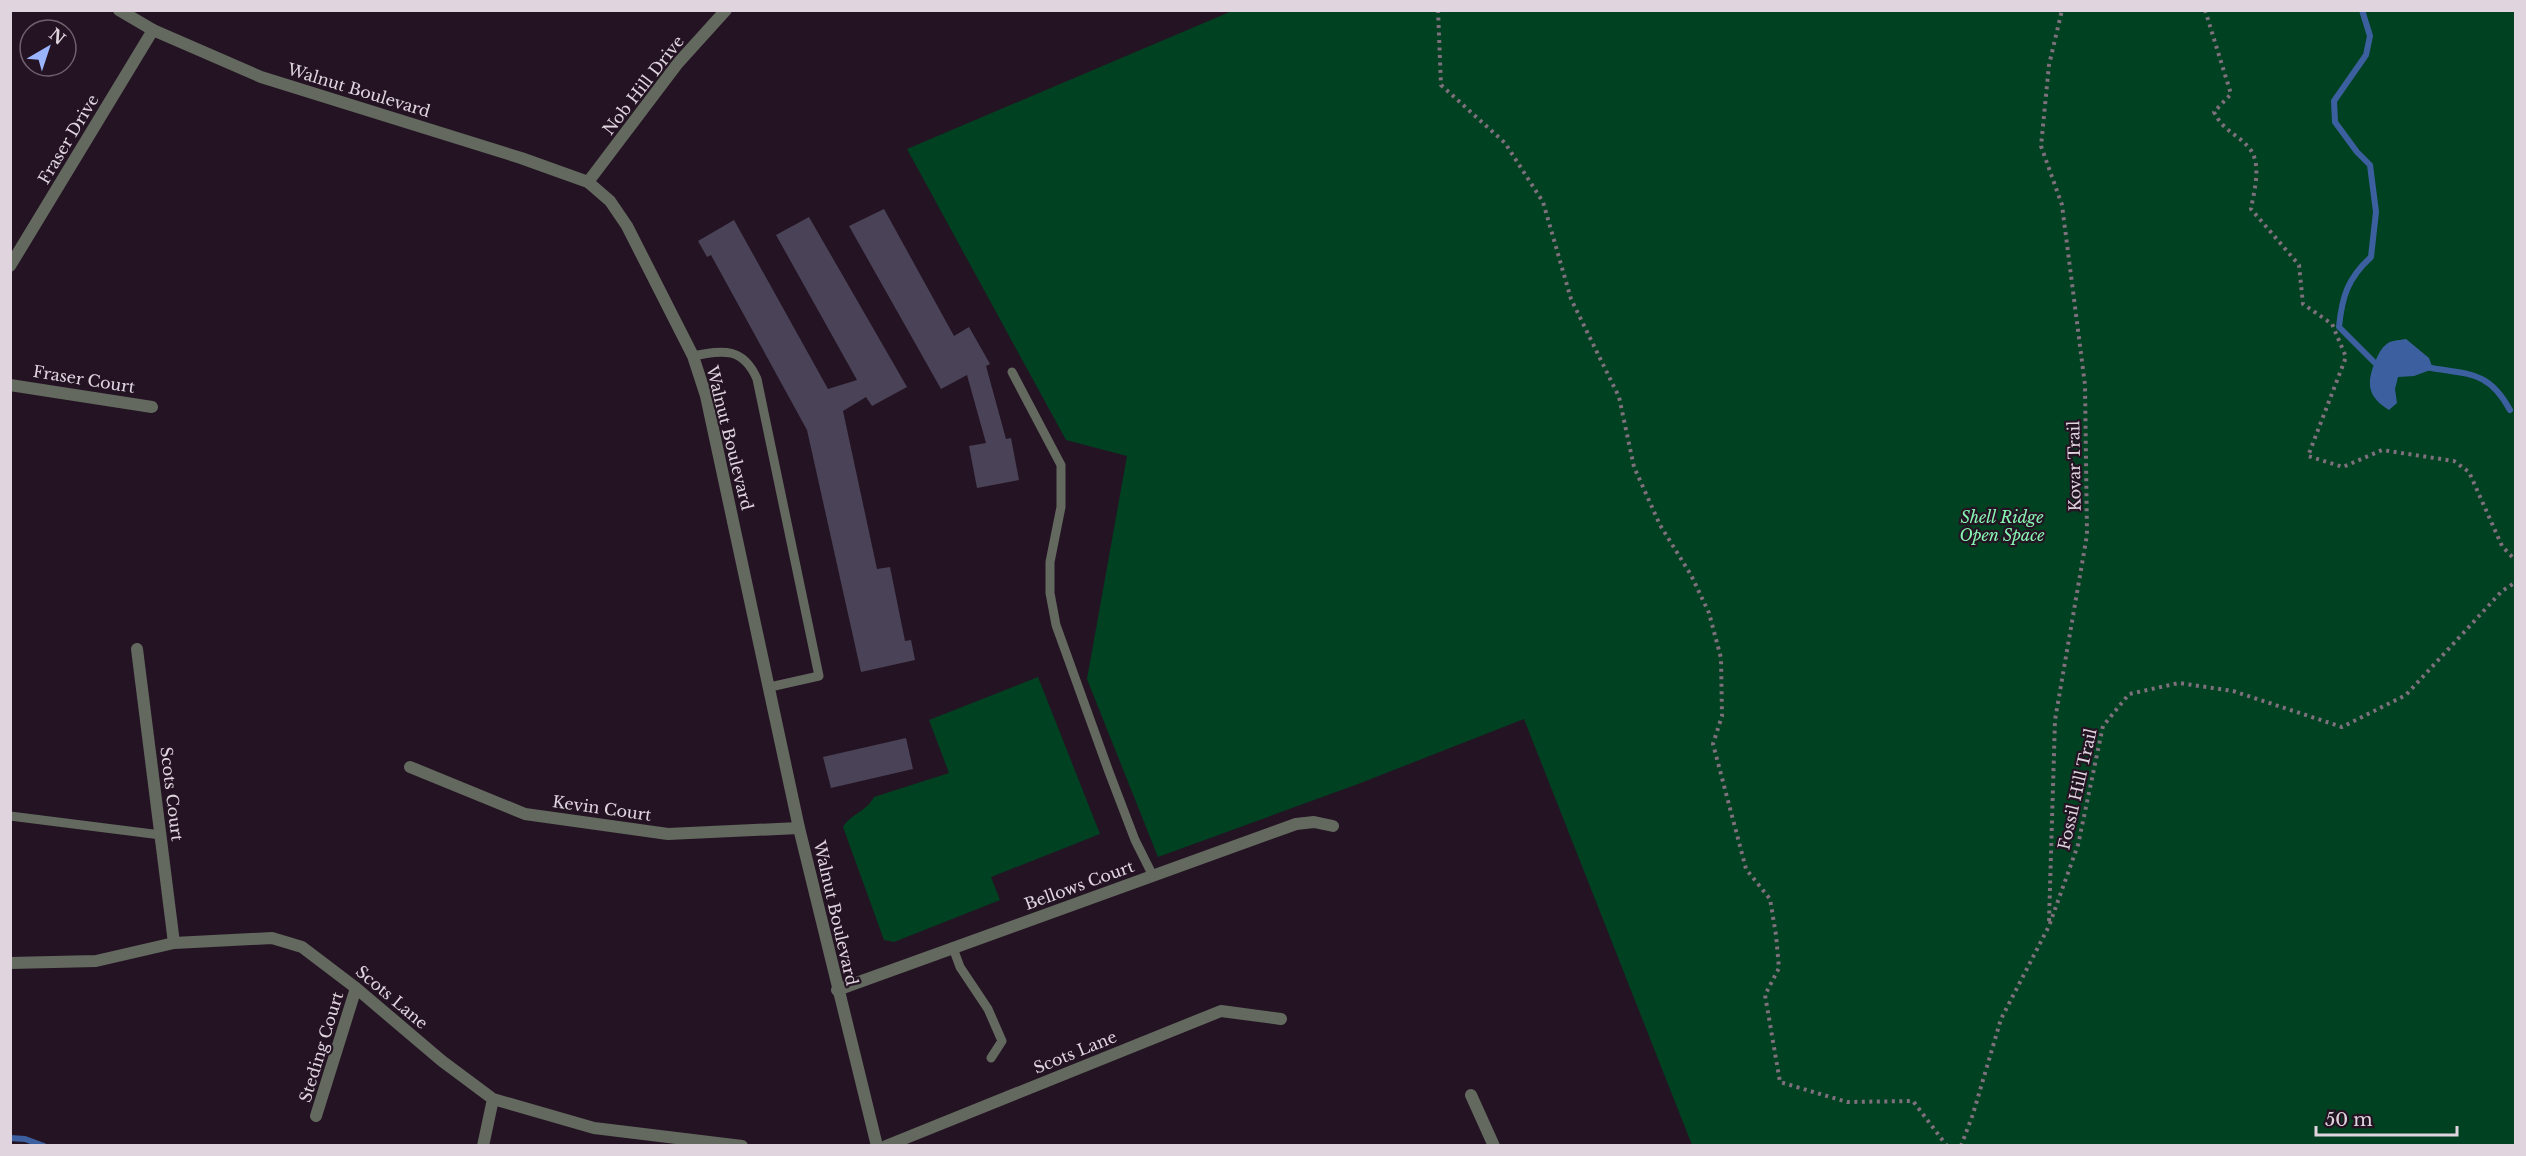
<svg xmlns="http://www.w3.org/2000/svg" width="2526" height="1156" font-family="'Libre Baskerville',serif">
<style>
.green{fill:#004121}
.water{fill:#3c609f}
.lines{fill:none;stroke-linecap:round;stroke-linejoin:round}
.stream{stroke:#3c609f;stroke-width:6}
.building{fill:#4a4257}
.path{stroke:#7e707d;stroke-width:4;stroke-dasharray:3 4.5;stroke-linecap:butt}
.service{stroke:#63695f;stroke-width:9}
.minor{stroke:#63695f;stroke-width:12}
.tertiary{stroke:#63695f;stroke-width:12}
.labels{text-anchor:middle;stroke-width:4.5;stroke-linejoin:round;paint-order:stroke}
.street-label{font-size:16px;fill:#e0d5df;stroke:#241423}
.park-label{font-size:16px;font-style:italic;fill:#88f6b3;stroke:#241423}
</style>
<rect width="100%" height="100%" fill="#241423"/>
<path class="green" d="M1232,11H2515V1145H1692L1524,719L1358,784L1158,857L1087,679L1127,456L1066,440L907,149Z
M1038,677L1100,834L991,877L1000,900L894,942L884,940L843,827C853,812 865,813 874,797L949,773L929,720Z"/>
<path class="water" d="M2406,339L2429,358L2433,369L2414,376L2398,377L2395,389L2397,403L2389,410C2368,397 2366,384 2375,362C2378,355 2381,348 2388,343C2393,340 2401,340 2406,339Z"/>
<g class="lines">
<path class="stream" d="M2362,10L2370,36L2366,55L2334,101L2335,122L2357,152L2370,165L2376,212L2371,257C2348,278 2342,296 2339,327L2375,363H2383
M2426,367C2467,375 2488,369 2510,410
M10,1138L25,1139L44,1146"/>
</g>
<path class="building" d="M884,209L954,336L969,327L990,364L986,366L1006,439L1011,438L1019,480L977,488L969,446L986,443L967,375L941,389L849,226Z
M809,217L907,387L872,406L866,397L843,411L877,569L890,567L905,641L911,640L915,660L861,672L807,430L711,255L707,257L698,241L734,220L828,389L857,380L776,235Z
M906,738L913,769L831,788L823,757Z"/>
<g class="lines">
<path class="path" d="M1438,10L1441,85L1505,143L1543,202L1571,299L1619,397L1634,467L1660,525L1691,575L1709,613L1721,658L1722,716L1713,744L1746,869L1770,899L1776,935L1779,968L1765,995L1780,1082L1847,1102L1913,1101L1947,1146
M2205,10L2231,94L2214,112C2223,131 2238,134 2250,149C2262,165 2254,191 2251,209L2299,265L2303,304L2332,324L2346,357L2308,456L2343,467L2382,450L2454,461L2469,472L2502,546L2516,561
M2049,921L2055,720L2087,535L2085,385L2062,205L2041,146L2049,65L2062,10
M1961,1146L1973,1114L2001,1019L2049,926L2078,845L2103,726L2129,694L2179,683L2233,691L2342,727L2406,695L2502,591L2516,582"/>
<path class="service" d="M693,356C724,350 743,347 757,379L819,676L770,687
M1012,372L1061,465V507L1050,562V593L1056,625L1109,772L1135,840L1153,876
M10,816L161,835
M953,948L960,967L988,1009L1002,1041L991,1058"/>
<path class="minor" d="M588,182L678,63L726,10
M10,266L153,30
M10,385L152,407
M137,649L174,943
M410,767L525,814L668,834L799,828
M10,963L96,961L174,943L272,938L302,947L356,988L442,1061L493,1099L594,1128L742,1146
M837,990L1296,824L1314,822L1333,826
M1471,1095L1494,1146
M316,1116L356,988
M483,1146L493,1099
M886,1146L1221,1011L1281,1019"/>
<path class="tertiary" d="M119,10L153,30L261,77L521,158L588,182L610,201L627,226L693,356L706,396L799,828L877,1146"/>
</g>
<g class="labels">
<g class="street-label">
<text transform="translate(643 85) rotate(-52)" y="6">Nob Hill Drive</text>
<text transform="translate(359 90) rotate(17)" y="6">Walnut Boulevard</text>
<text transform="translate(68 139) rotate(-59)" y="6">Fraser Drive</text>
<text transform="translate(84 379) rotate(9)" y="6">Fraser Court</text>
<text transform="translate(730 438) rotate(76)" y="6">Walnut Boulevard</text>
<text transform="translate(2074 466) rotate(-91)" y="6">Kovar Trail</text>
<text transform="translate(2077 789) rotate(-77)" y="6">Fossil Hill Trail</text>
<text transform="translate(172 794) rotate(83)" y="6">Scots Court</text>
<text transform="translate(602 808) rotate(8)" y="6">Kevin Court</text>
<text transform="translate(1079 885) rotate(-20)" y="6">Bellows Court</text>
<text transform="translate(836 913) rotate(77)" y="6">Walnut Boulevard</text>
<text transform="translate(392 997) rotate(40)" y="6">Scots Lane</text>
<text transform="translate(321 1047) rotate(-73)" y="6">Steding Court</text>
<text transform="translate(1075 1052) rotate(-22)" y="6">Scots Lane</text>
</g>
<g class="park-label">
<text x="2002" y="523">Shell Ridge<tspan x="2002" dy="18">Open Space</tspan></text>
</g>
</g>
<rect width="2526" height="1156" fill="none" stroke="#e0d5df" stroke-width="24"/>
<g transform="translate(48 48) rotate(39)"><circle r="28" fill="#241423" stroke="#6f616e" stroke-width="1.5"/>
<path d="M0-4.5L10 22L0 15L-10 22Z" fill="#9ab5fd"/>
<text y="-9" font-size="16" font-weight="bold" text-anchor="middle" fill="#e0d5df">N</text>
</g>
<path d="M2316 1126v9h141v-9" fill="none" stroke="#e0d5df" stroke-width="3"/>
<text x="2325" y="1126" font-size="18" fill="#e0d5df" stroke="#241423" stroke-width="4.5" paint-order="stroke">50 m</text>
</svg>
